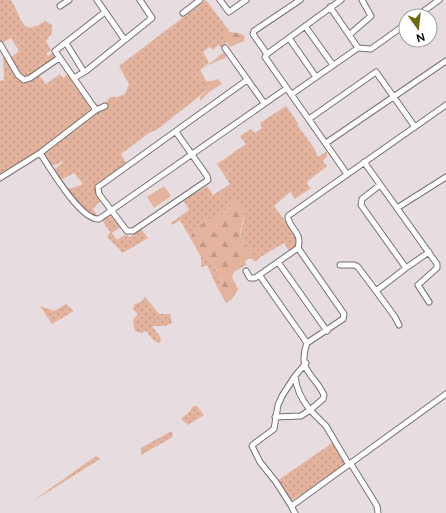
<svg xmlns="http://www.w3.org/2000/svg" width="446" height="513" font-family="Figtree,sans-serif">
<style>
.grass{fill:url(#grass-dots)}
.forest{fill:url(#forest-firs)}
.park{fill:#e3b39e}
.lines{fill:none;stroke-linecap:round;stroke-linejoin:round}
.minor-casing{stroke:#787072;stroke-width:7}
.minor{stroke:#fff;stroke-width:5}
</style>
<defs>
<pattern id="grass-dots" width="8" height="8" patternUnits="userSpaceOnUse"><rect width="8" height="8" fill="#e3b39e"/><path d="M2 2h.1M6 6h.1" fill="none" stroke="#c29987" stroke-width="1.8" stroke-linecap="round"/></pattern>
<pattern id="forest-firs" width="22" height="20" patternUnits="userSpaceOnUse"><rect width="22" height="20" fill="#e3b39e"/><path d="M5 1l3.5 6h-7zM16 11l3.5 6h-7z" fill="#c29987"/></pattern>
</defs>
<rect width="100%" height="100%" fill="#e7dde0"/>
<path class="grass" d="M0,0H11C23,18 20,38 45,21L52,25V33L46,41L51,50L46,54L48,56L53,52L57,57L43,67L40,65V68L27,78L21,76L9,56L11,57L19,51L11,38L2,43L0,41Z
M206,0L227,28L226,45L222,48L218,45L213,50L209,47L203,52L209,63L200,70L199,76L207,90L158,129L149,133L121,154L127,164L100,184L101,200L93,209L99,218L87,213L68,189L82,185V183L74,173L61,180L55,169L63,162L62,161L56,165H51L43,152L107,106V101L110,97H117L125,94L129,84L119,66Z
M5,54L21,80L38,74L46,84L60,74L63,78L69,74L92,111L48,145L0,177V81L4,80L3,55Z
M286,106L298,123V126L314,148L318,157L327,151V156L323,161L327,166L308,181L307,184L311,188L295,199L290,192L274,206L296,235L297,246L290,252L284,243L259,258L256,262L250,258L245,261L246,265L234,272L241,259L251,252V249L245,246L240,237L244,218L234,202C231,205 227,211 223,214C212,221 194,221 191,239L180,220L172,225L171,223L189,210L183,200L207,186L213,195L230,184L217,164L246,144L240,136L251,129L255,133L262,128L260,123Z
M110,215L121,227L112,233L117,240L126,234L130,237L141,229L148,238L123,253L107,237L110,232L102,220Z
M201,257L211,259L223,282L217,287L207,265L203,267L201,266Z
M145,297L159,314H170L172,323L165,326H152L161,338L160,343L154,341L146,331L142,333L135,331L133,320L138,314L133,309L135,304L141,302Z
M66,304L74,311L52,324L40,306L54,311Z
M193,406H197L204,415L188,425L181,419L190,411Z
M170,432H172L173,437L141,455V448L144,446Z
M335,441L347,464L291,501L277,481Z
M96,456L100,459L35,500L37,498Z"/>
<path class="forest" d="M228,27L229,32L239,33L245,36L244,41L230,47L224,37Z
M224,52L227,55L225,58L206,66L201,71L206,81H212L218,79L222,84L209,92L200,101V97L207,90L199,76V72Z
M236,200C252,206 239,226 240,237L245,246L252,249V251C240,260 238,263 232,277L238,289L232,299L226,303L217,287L223,282L211,259L201,257L191,239C193,223 211,220 223,214C228,211 232,204 236,200Z"/>
<path class="park" d="M164,186L171,196L154,208L147,197Z"/>
<g class="lines">
<g class="minor-casing">
<path id="minor" d="M97,0L124,39
M220,0L229,12L246,0
M341,0L267,54L265,57L347,174
M60,6L69,0
M330,7L358,48
M183,13L200,0
M417,16L439,0
M305,26L333,65
M349,35L371,16L362,0
M289,38L316,77
M66,43L84,72
M0,44L18,75L24,80L30,78L59,58
M225,48L264,103
M267,54L253,34L254,31L300,0
M74,78L86,71L152,18L140,0
M292,94L358,48L371,49L406,24
M96,110L55,51L105,12
M309,119L376,72L415,127
M176,132L207,176L208,180L133,231H127L99,194L98,187L247,80
M326,143L446,61
M40,153C50,168 81,221 99,219L287,88
M364,162L437,264V268L418,285L429,302
M0,178L40,153L96,110L105,106
M380,185L362,199L361,205L406,268L429,252
M397,208L446,177
M278,262L327,331
M340,265H354L358,267L376,291
M246,271L250,278H255L298,248
M260,276L307,343
M399,325L395,317L376,291L406,268
M275,417L301,416L310,410C302,400 296,388 295,376L306,363
M351,464L377,506L378,513
M349,465L326,426L310,410L323,399L324,395C314,373 297,372 307,343L343,319L344,314L298,248C303,231 288,229 288,216L446,105
M292,507L276,482L260,462L252,446L255,443L274,429L278,405L282,396L295,376
M295,513L292,508L293,505L446,394"/>
</g>
<use href="#minor" class="minor"/>
</g>
<g transform="translate(418 28) rotate(165)"><circle r="19" fill="#ffffff" stroke="#a19f9f"/>
<path d="M0-3L7 15L0 10L-7 15Z" fill="#6d6e0f"/>
<text y="-6" font-size="11" font-weight="bold" text-anchor="middle" fill="#130f10">N</text>
</g>
</svg>
